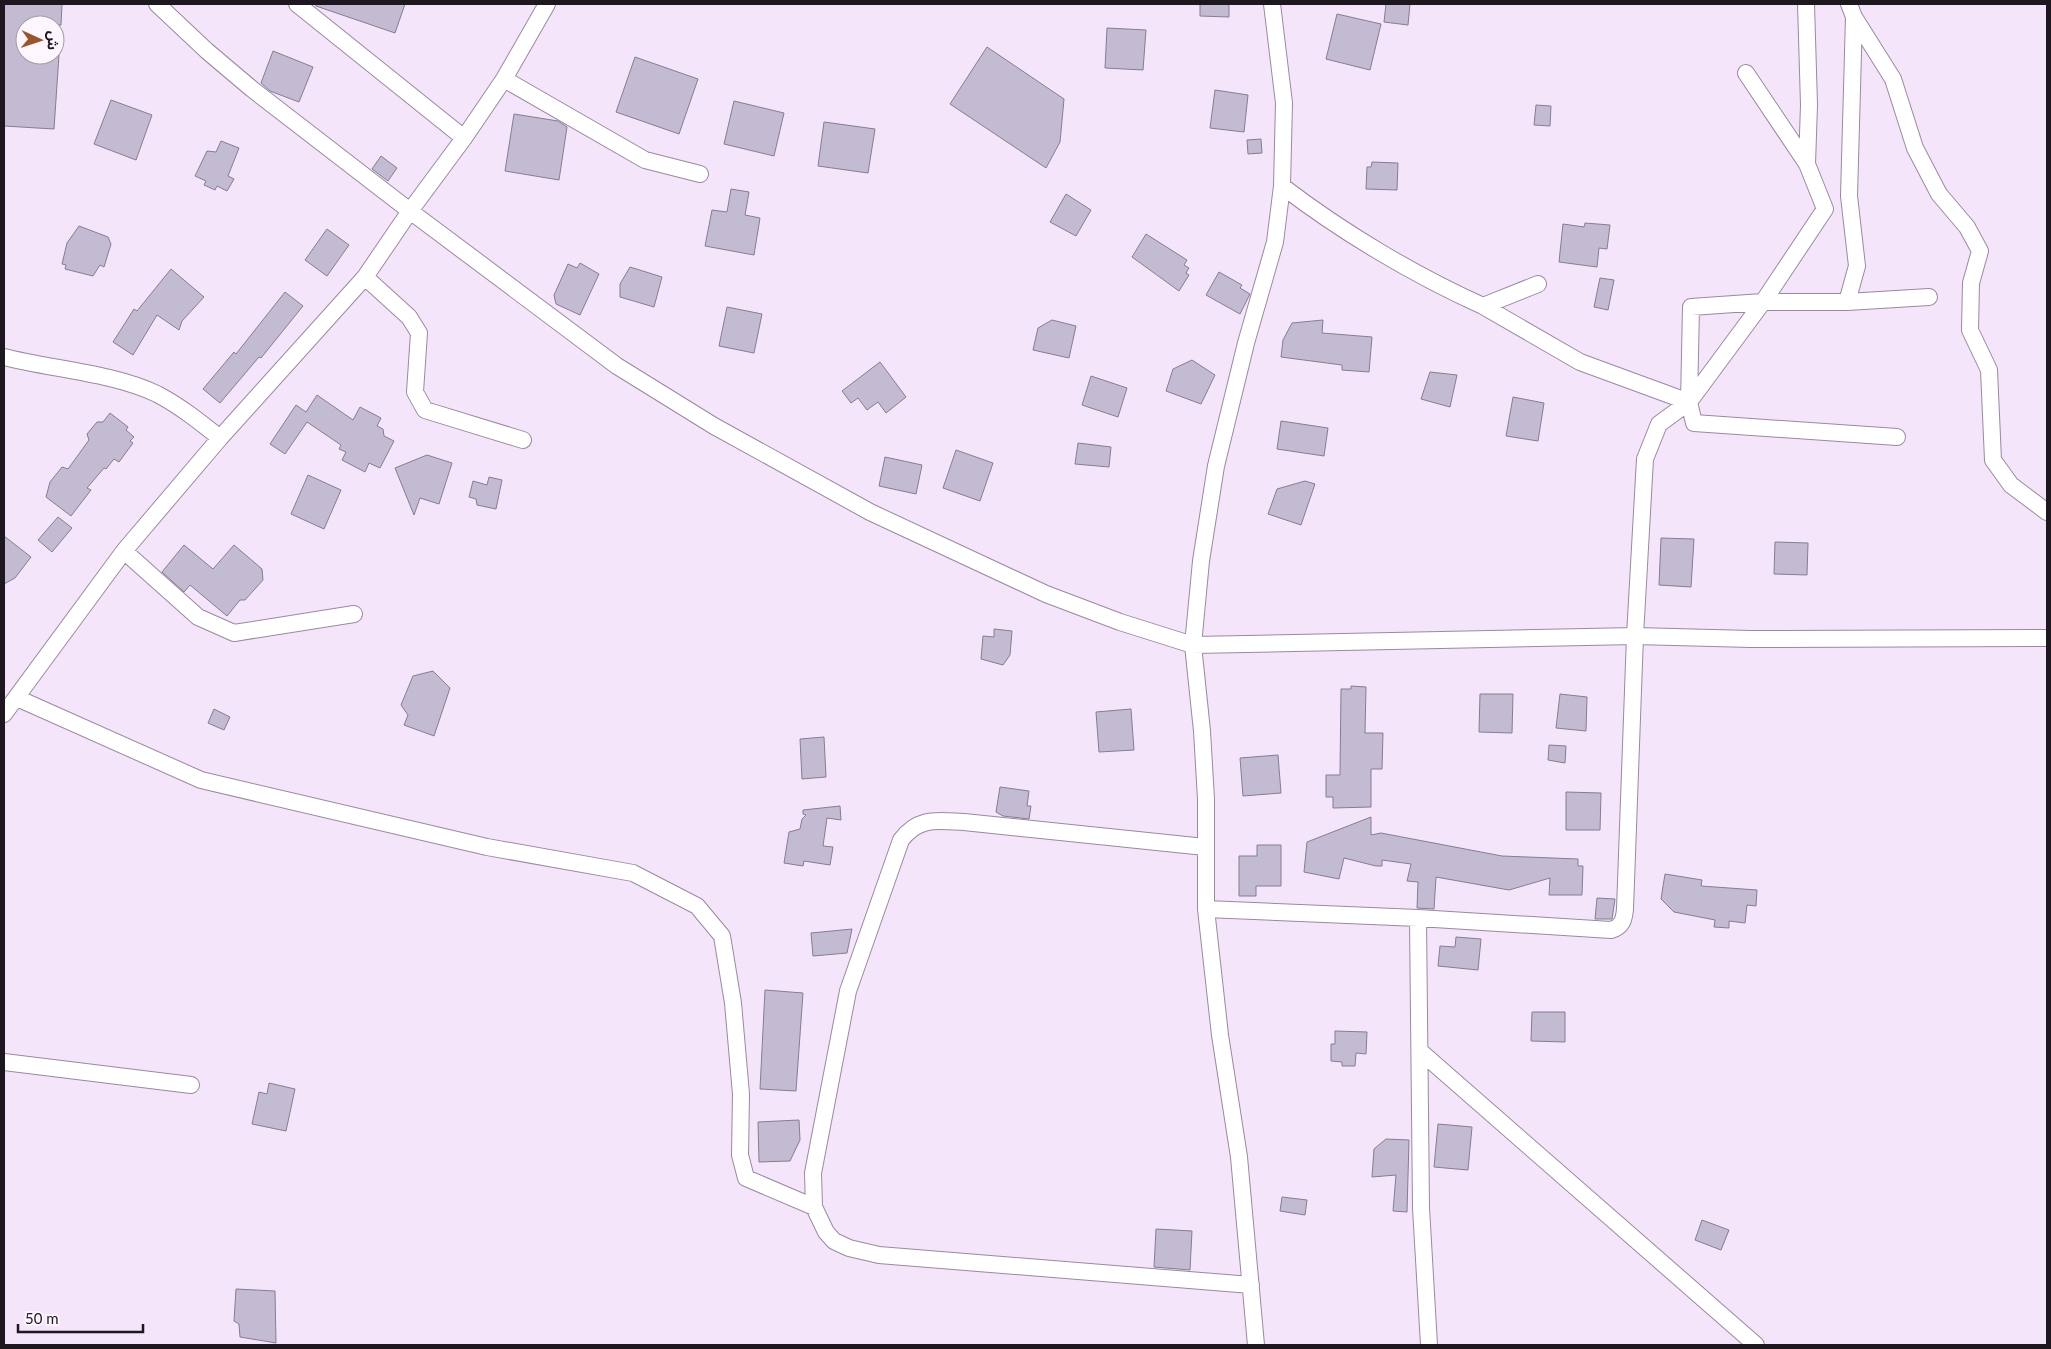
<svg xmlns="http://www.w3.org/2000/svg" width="2051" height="1349" font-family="Lato,'Noto Sans Arabic',sans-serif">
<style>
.building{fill:#c2bbd2;stroke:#847d93}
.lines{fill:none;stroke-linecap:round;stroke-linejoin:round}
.minor-casing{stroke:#998a9e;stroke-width:18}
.minor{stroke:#fff;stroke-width:16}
</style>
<rect width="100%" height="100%" fill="#f5e5fa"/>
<path class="building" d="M4,4H62L61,25H25V55H59L54,129L4,126Z
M316,4H405L395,33L316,6Z
M1200,4H1229V17L1200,16Z
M1386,4H1410L1408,25L1384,22Z
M1337,14L1381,24L1370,70L1326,59Z
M1107,28L1146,30L1143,70L1105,68Z
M987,47L1064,99L1060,142L1046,168L950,104Z
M273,51L313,67L299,102L270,91L261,83Z
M635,57L698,79L679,134L616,112Z
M1215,90L1248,95L1244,132L1210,128Z
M111,100L152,115L136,160L94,144Z
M734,101L784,113L774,156L724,144Z
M1536,105L1551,106L1550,126L1534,125Z
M514,114L558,121L567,127L559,180L505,171Z
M824,122L875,129L868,173L818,166Z
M1261,139L1262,153L1248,154L1247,140Z
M221,141L239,148L228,176L234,179L227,191L217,186L215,190L204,185L206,181L195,176L207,151L216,152Z
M381,156L397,168L388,181L372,169Z
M1372,162L1398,163L1397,190L1366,189L1367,167H1371Z
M731,189L749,192L745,215L760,218L754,255L705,246L712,210L727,212Z
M1066,194L1091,210L1076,236L1050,222Z
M1585,223L1610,225L1607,249L1599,248L1597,267L1559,262L1563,224L1584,227Z
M79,226L108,237L111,244L104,267L100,265L93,276L65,269L66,265L62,264L67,243Z
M327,229L349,245L327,276L305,260Z
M1146,234L1187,260L1184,265L1189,268L1186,273L1189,275L1179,291L1132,257Z
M580,263L599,274L580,315L556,304L554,295L568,264L577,268Z
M630,267L662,277L654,307L620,297V284Z
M171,269L204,297L182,321L179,330L157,315L133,355L113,342L134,309L137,311Z
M1219,272L1242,285L1240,288L1250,294L1240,314L1206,295Z
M1600,278L1614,280L1608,310L1594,307Z
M285,292L303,306L261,358L259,357L220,403L203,389L234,352L236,354Z
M727,307L762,314L754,353L719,346Z
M1052,320L1076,326L1069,358L1033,350L1038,328Z
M1323,320L1322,333L1372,337L1369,372L1342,370V365L1281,357L1283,340L1292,323Z
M1192,360L1215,375L1201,404L1166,391L1173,369Z
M880,362L906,397L886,413L878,402L867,410L858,398L851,403L842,391Z
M1430,372L1457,375L1450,407L1421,399Z
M1091,376L1127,388L1118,417L1082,405Z
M317,395L353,420L360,407L381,418L377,426L383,429L384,436L394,441L380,468L369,463L365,472L342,460L346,452L339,449L341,445L307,422L285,454L270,444L296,405L306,412Z
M1513,397L1544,403L1538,441L1506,436Z
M110,413L128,427L126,430L134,437L130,441L133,443L119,462L114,459L106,469L104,468L87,488L91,490L71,516L46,497L50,482L62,467L68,469L89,440L87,434L97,422H103Z
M1281,421L1328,428L1324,456L1277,449Z
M1078,443L1111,447L1109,467L1075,464Z
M956,450L993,463L980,501L943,488Z
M427,455L452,463L439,504L420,498L414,515L395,468Z
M885,457L922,465L916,494L879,486Z
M308,475L341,490L324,529L291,514Z
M489,477L502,480L496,509L477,505L476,499L469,497L473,481L487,485Z
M1305,481L1315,484L1301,525L1268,514L1277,489Z
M58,517L72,528L52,552L38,540Z
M4,536L31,557L15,578L4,584Z
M1661,538L1694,539L1691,587L1659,585Z
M1775,542L1808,543L1807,575L1774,574Z
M184,545L213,569L234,545L262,569L263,580L245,600H240L227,616L190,585L184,592L162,572Z
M994,629L1012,631L1010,655L1003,665L981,659L983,636L994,637Z
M433,671L450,688L434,736L404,725L408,715L401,705L413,676Z
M1351,686L1366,687L1365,733H1383L1382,769H1371V807L1333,808V797H1326V775H1340L1341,689H1351Z
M1480,694H1513L1512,733L1479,732Z
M1560,694L1587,697L1586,731L1556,728Z
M214,709L230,717L224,730L208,723Z
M1131,709L1134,750L1099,752L1096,712Z
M824,737L826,777L802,779L800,739Z
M1549,745L1566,746L1565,763L1548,760Z
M1278,755L1281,793L1243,796L1240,758Z
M1000,787L1029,791L1027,806H1031L1029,819L1003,816L996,812Z
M1566,792L1601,793L1600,830H1566Z
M840,806L841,820L827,818L823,846L833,847L830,865L804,861L803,866L784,863L789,832L800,829L802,819L806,815L803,814V810Z
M1371,817V835L1381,833L1502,856L1578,859V866H1583L1582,895H1549L1550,878L1509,890L1436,877L1434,909L1417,908L1418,882L1407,881L1411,864L1382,860V866H1376L1344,858L1339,879L1304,872L1307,842Z
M1257,845H1281V886H1256V896H1239V856H1257Z
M1665,874L1702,880L1701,886L1757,890L1756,906L1747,905L1745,923L1729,921V928L1714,927L1715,920L1674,912L1661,899Z
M1597,898L1615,899L1612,919H1595Z
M852,929L847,953L813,956L811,933Z
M1456,937L1481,939L1478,970L1438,966L1440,946L1455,947Z
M765,990L803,993L796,1091L760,1089Z
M1532,1012H1565V1042L1531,1041Z
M1335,1031L1367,1032L1366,1054L1356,1053L1355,1066H1342V1062L1331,1061V1044H1335Z
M269,1083L295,1089L286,1131L252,1124L259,1092L267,1094Z
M799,1120L800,1140L790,1161L759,1162L758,1122Z
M1438,1124L1472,1127L1468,1170L1434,1167Z
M1386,1139L1409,1140L1407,1212L1393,1211L1396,1175L1372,1177L1374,1149Z
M1282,1197L1307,1200L1305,1215L1280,1211Z
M1702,1220L1729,1230L1721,1250L1695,1240Z
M1156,1229L1192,1231L1190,1270L1154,1267Z
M236,1289L275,1291L276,1343L240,1337L239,1324L234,1321Z"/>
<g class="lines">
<g class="minor-casing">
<path id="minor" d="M157,4L207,51L252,89L410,211L617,366L714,426L870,512L1046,594L1120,622L1193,645L1635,636L1751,639L2047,638
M297,4L464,138
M1849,4L1854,17L1849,196L1857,266L1847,302L1929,297
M1854,17L1893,79L1915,148L1939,194L1967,227L1980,251L1971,283L1970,330L1989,370L1993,460L2011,485L2047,512
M1746,73L1807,164
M504,79L645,160L700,174
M1282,186C1342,232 1414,275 1483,306L1538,284
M365,277L409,317L419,333L415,392L425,410L523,440
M1847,302H1763L1691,307L1689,402L1694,423L1897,437
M1483,306L1580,362L1689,402L1763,302L1825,209L1807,164L1809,105L1806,4
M4,357C51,369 114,373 157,394C180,406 200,422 220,438
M124,551L198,617L234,633L354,614
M17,698L201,780L487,847L633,873L697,906L722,936L733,1003L741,1094L740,1155L746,1178L814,1207
M4,714L124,551L220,438L365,277L410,211L464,138L504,79L547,4
M1205,847L964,822C938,821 919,816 901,840L848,991L813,1173L814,1207L826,1232L834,1241L849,1248L879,1255L1251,1285
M1206,909L1418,918L1611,930C1622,927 1624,920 1625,909L1635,636L1645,459L1659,424L1689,402
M1418,918L1421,1208L1429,1345
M1421,1052L1756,1345
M4,1062L191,1085
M1256,1345L1239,1157L1220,1035L1206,909V799L1202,731L1193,645L1201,561L1216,466L1246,343L1275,242L1282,186L1284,103L1272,4"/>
</g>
<use href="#minor" class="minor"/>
</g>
<rect width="2051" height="1349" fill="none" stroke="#1d171f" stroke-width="10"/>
<g transform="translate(40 40) rotate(93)"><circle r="24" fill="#fdf6fe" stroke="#a39da5"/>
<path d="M0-4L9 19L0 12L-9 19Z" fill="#9a542c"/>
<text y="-8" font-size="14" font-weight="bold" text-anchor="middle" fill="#1d171f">ش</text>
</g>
<path d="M18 1324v8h125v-8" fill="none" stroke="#1d171f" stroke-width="2.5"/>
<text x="25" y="1324" font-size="15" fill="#1d171f" stroke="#fdf6fe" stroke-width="4" paint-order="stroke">50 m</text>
</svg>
